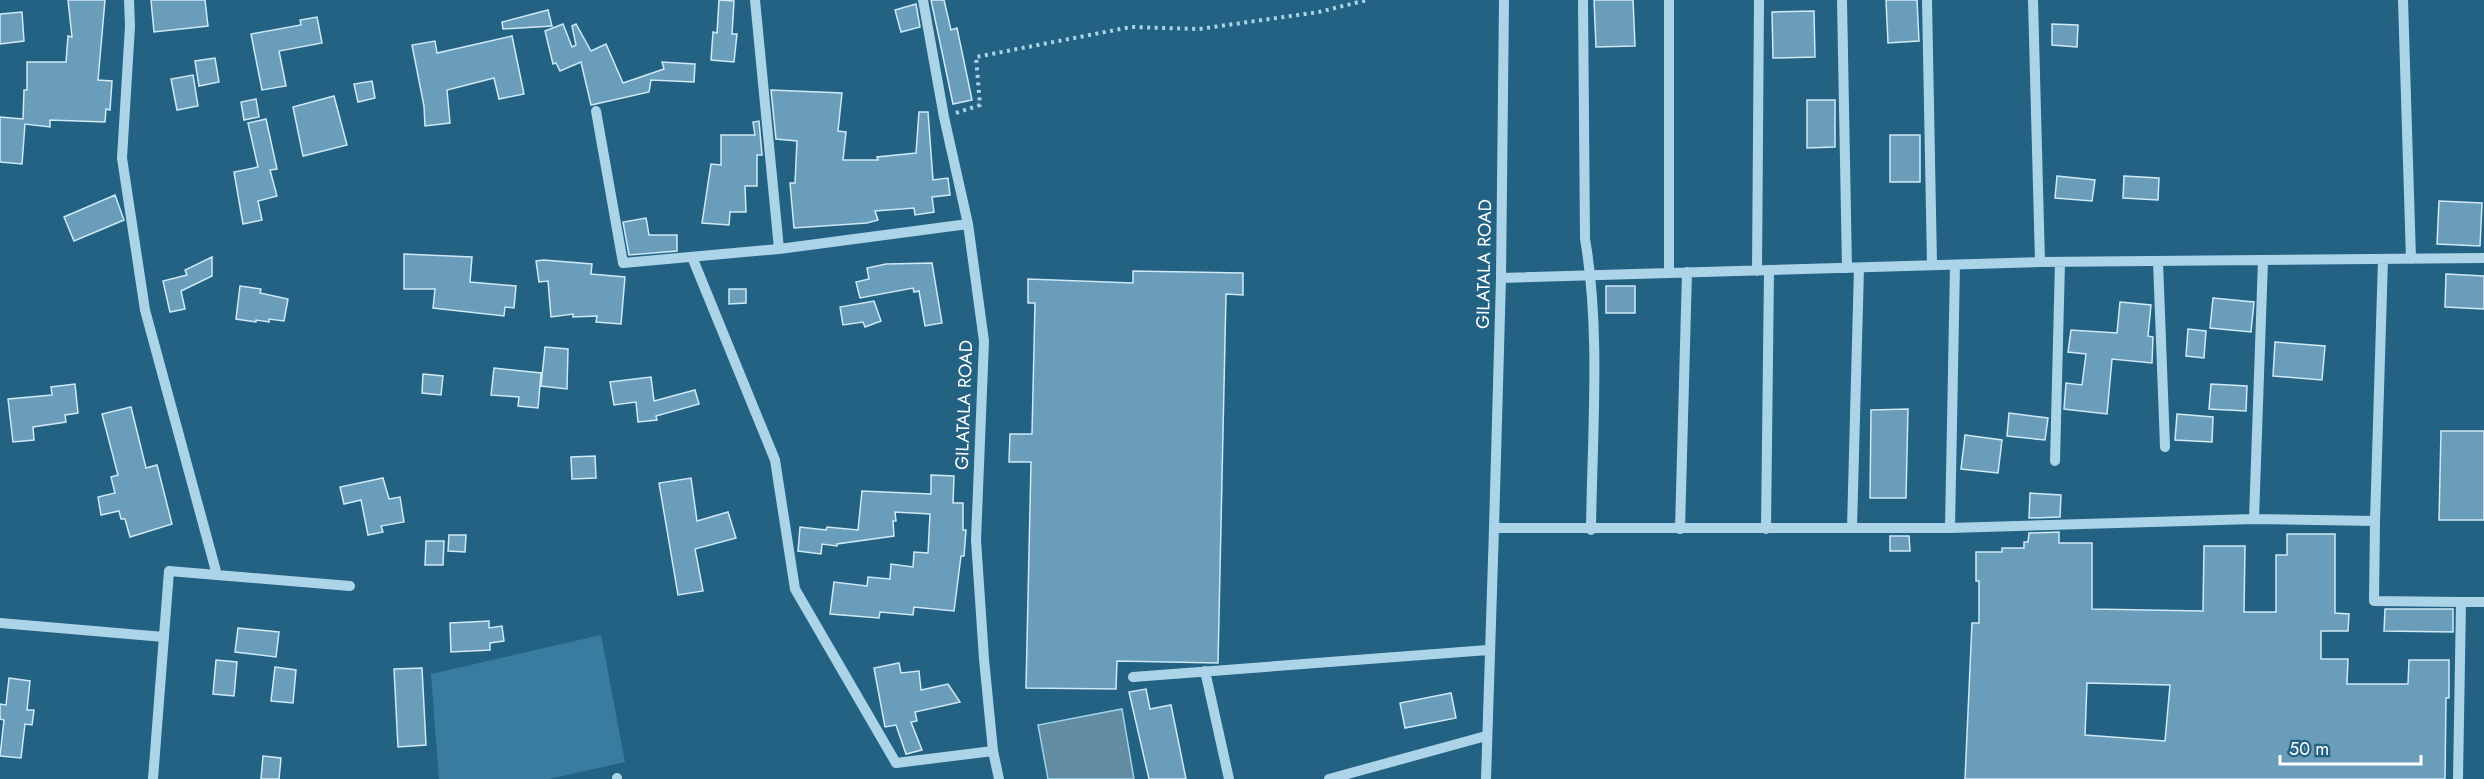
<svg xmlns="http://www.w3.org/2000/svg" width="2484" height="779" font-family="Jost,sans-serif">
<style>
.green{fill:#387da0}
.water{fill:#618ca2;stroke:#a0d1e9;stroke-width:1.5}
.building{fill:#699db9;stroke:#cfe9f6;stroke-width:1.5;fill-rule:evenodd}
.lines{fill:none;stroke-linecap:round;stroke-linejoin:round}
.path{stroke:#acd4e8;stroke-width:4;stroke-dasharray:3 4.5;stroke-linecap:butt}
.minor{stroke:#acd4e8;stroke-width:10}
.labels{text-anchor:middle;stroke-width:6;stroke-linejoin:round;paint-order:stroke}
.street-label{font-size:18px;fill:#fff;stroke:#236283}
</style>
<rect width="100%" height="100%" fill="#236283"/>
<path class="green" d="M601,635L625,762L549,779H439L431,674Z"/>
<path class="water" d="M1122,709L1134,779H1048L1038,725Z"/>
<path class="building" d="M68,0H105L98,80L112,81L110,110L106,109L105,122L50,120V127L25,124L22,164L0,162V117L23,119L24,90H27V62H66L68,36L72,37Z
M151,0H205L208,26L154,32Z
M719,0L734,1L732,34H737L734,62L711,60L713,32L717,33Z
M931,0H944L951,30L957,28L972,100L953,104Z
M1594,0H1633L1635,46L1596,47Z
M1886,0H1917L1919,41L1888,43Z
M916,4L920,27L901,32L895,10Z
M548,10L552,26L503,29L502,22Z
M1814,11L1815,57L1773,58L1772,12Z
M22,12L24,41L0,44V14Z
M317,17L322,43L279,51L286,86L262,90L251,34L301,25L300,20Z
M563,24L572,47L576,45L572,26L576,24L591,51L606,44L623,83L664,69L662,62L695,64L694,82L651,80L649,92L591,105L581,62L560,71L556,63L553,64L545,31Z
M2052,24L2078,25L2077,47L2052,45Z
M512,36L524,94L499,99L494,78L447,90L450,123L425,126L424,106L412,45L435,41L437,53Z
M215,58L219,82L199,86L195,61Z
M193,75L198,106L177,110L171,79Z
M372,81L375,98L358,102L354,84Z
M771,90L842,93L838,131L846,132L843,160H878L877,157L916,153L919,112H928L933,180L948,178L950,195L932,197L934,212L915,215L914,208L875,211L878,220L867,223L794,228L790,183H795L797,141L776,139Z
M334,96L347,145L303,156L293,107Z
M256,99L259,117L244,120L241,102Z
M1807,100H1835V147L1807,148Z
M266,119L277,169L270,170L277,196L258,201L262,220L243,224L234,172L258,167L248,123Z
M759,121L762,155H757V186H745L746,212H730L729,225L702,223L711,164L721,165V135H755L753,122Z
M1890,135H1920V182H1890Z
M2057,176L2095,180L2092,201L2055,198Z
M2124,176L2159,178L2158,200L2123,198Z
M115,195L124,220L74,241L64,217Z
M2439,201L2482,203L2480,246L2437,244Z
M646,218L649,235H677V251L629,255L623,222Z
M404,254L472,257L470,282L516,286L514,308L505,307L504,316L433,308L435,289H404Z
M212,257V276L181,291L185,309L170,312L163,281L187,275L185,270Z
M544,260L592,264L591,274L625,277L621,324L596,322L597,316L573,317V314L551,317L548,281L539,282L536,261Z
M932,263L942,323L925,326L919,291L914,292L913,288L860,298L856,282L869,279L867,268L886,264Z
M1133,271L1243,273V295L1226,294L1218,663L1117,661L1116,689L1026,688L1031,462H1009L1010,434H1032L1035,303H1028V279L1133,283Z
M2446,274L2484,276V309L2445,307Z
M240,286L261,289L260,293L288,299L284,321L269,319V322L256,320V322L236,319Z
M1606,286H1635V313H1606Z
M729,289H746V303L729,304Z
M2213,298L2254,302L2251,332L2210,328Z
M874,301L881,321L865,327L863,322L843,325L840,307Z
M2120,302L2151,305L2148,336L2153,337L2152,363L2112,359L2107,414L2064,409L2066,383L2082,385L2086,354L2068,352L2071,330L2117,333Z
M2188,329L2206,331L2204,358L2186,356Z
M2275,342L2325,346L2322,380L2273,376Z
M545,347L568,349L567,389L541,386Z
M494,368L541,373L538,408L518,406L519,397L491,395Z
M423,374L443,376L441,395L422,393Z
M651,377L654,401L695,390L699,404L656,416L657,420L638,422L636,402L614,405L610,382Z
M75,384L78,413L65,415L66,422L33,427L34,440L13,442L8,399L52,395L51,387Z
M2211,384L2247,386L2246,411L2209,409Z
M131,407L146,468L157,465L172,524L130,537L125,519H121L119,511L101,515L98,497L115,493L111,477L118,475L102,414Z
M1908,409L1906,498H1870L1871,410Z
M2009,413L2048,418L2045,440L2007,436Z
M2177,414L2213,417L2212,442L2175,440Z
M2441,431H2484V520H2439Z
M1965,435L2002,440L1998,473L1961,469Z
M595,456L596,478L572,479L571,457Z
M931,475L954,476L953,503H963V530H966L964,556H961L954,611L914,607L913,615L880,612L879,618L830,614L834,582L867,586L868,577L890,579L891,564L913,567L914,552L928,553L930,514L895,512L896,521H893L894,536L837,544V546L822,544L821,554L798,551L800,527L826,530L827,527L858,530L862,491L931,494Z
M383,478L389,499L400,497L404,522L381,526L383,532L368,535L361,500L344,504L340,487Z
M691,478L697,521L728,512L736,538L695,549L703,591L678,595L659,483Z
M2030,493L2061,495L2060,517L2029,518Z
M2059,532V543H2092V609L2203,611L2204,546H2245L2244,612H2276V555H2287V534H2335V613L2349,614L2348,631H2321V659H2348L2347,684H2408L2409,660H2449V698H2446L2445,779H1965L1972,623H1979V581H1976V552H2002V548H2024V542H2028L2029,533ZM2087,683L2170,685L2165,741L2085,735Z
M449,535H466L465,552L448,551Z
M1890,536H1909L1910,551H1890Z
M426,541H444L443,565H425Z
M2385,609H2453V632L2384,631Z
M489,621V628L502,626L504,641L490,643V650L451,652L450,623Z
M238,628L279,632L276,657L235,652Z
M216,660L237,662L234,696L213,694Z
M899,663L901,673L919,671L921,690L948,684L960,702L915,712L917,721L911,722L922,750L906,754L896,725L885,727L874,668Z
M275,667L296,670L293,703L271,701Z
M422,668L426,745L398,747L394,669Z
M9,678L30,681L27,710H34L32,725L25,724L21,758L0,756L4,720L0,719V704L6,705Z
M1146,689L1150,709L1171,705L1186,779H1149L1129,692Z
M1451,693L1456,718L1405,728L1400,703Z
M263,756L281,758L279,779H261Z"/>
<g class="lines">
<path class="path" d="M956,113L980,105L976,57L1131,27L1199,29L1319,12L1367,0"/>
<path class="minor" d="M129,0L130,26L122,158L145,310L217,575
M755,0L779,249L968,224
M923,0L944,117L968,224L984,341L976,540L984,659L993,751L999,779
M1583,0L1585,239C1601,330 1592,437 1591,530
M1669,0V271
M1842,0L1847,268
M1927,0L1932,265
M2033,0L2040,262
M2403,0L2411,259
M596,111L623,263L779,249
M692,257L775,460L795,589L896,763L993,751
M2158,261L2165,447
M1955,265L1950,528L2254,519L2375,521L2374,601L2461,602L2458,779
M1757,271L1759,0
M1501,278L2040,262L2484,258
M2055,461L2060,262
M2254,519L2263,260
M2375,521L2383,259
M1494,528L1501,278L1504,0
M1852,528L1859,268
M1680,529L1687,272
M1766,529L1769,270
M2461,602H2484
M0,623L164,637
M1205,671L1229,779
M1133,677L1488,650
M617,778V779
M153,779L169,571L350,586
M1329,779L1486,736
M1486,779L1494,528H1950"/>
</g>
<g class="labels">
<g class="street-label">
<text transform="translate(1484 264) rotate(-89)" y="6">GILATALA ROAD</text>
<text transform="translate(964 405) rotate(-88)" y="6">GILATALA ROAD</text>
</g>
</g>
<path d="M2280 755v9h141v-9" fill="none" stroke="#ffffff" stroke-width="3"/>
<text x="2289" y="755" font-size="18" fill="#ffffff" stroke="#236283" stroke-width="4.5" paint-order="stroke">50 m</text>
</svg>
